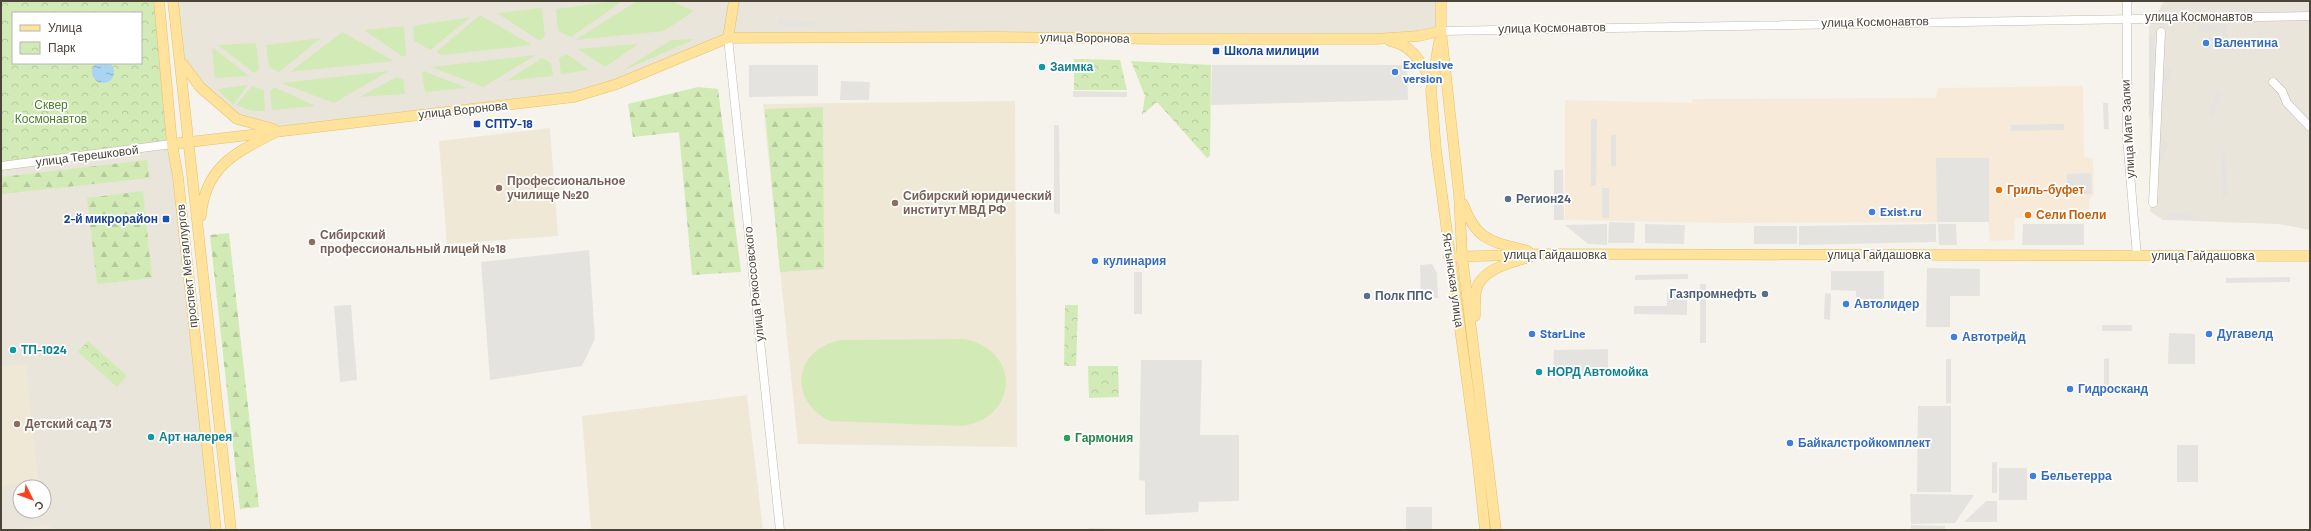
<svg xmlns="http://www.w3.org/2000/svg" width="2311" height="531" font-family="Barlow,sans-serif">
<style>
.residential{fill:#eae5da;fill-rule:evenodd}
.commercial{fill:#f7ead8}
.education{fill:#efe8d6}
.grass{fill:#d2eab5}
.forest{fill:url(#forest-firs)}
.park{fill:url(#park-crowns);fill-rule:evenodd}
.parking{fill:#e5e3e0}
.water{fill:url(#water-ripples)}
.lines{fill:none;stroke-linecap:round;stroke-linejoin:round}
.minor-casing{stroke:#c2bbae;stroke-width:9}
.major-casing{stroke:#e6c16a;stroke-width:11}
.minor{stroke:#fff;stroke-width:8}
.major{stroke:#ffe39c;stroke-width:10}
.shop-dot{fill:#3f7fe0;stroke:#fff;stroke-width:1.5}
.transit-dot{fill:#1a4fb4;stroke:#fff;stroke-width:1.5}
.culture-dot{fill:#0f9aa8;stroke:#fff;stroke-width:1.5}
.education-dot{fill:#8d6e63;stroke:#fff;stroke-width:1.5}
.food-dot{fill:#e8710a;stroke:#fff;stroke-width:1.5}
.service-dot{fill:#5c6f8a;stroke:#fff;stroke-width:1.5}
.leisure-dot{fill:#2e9e5b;stroke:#fff;stroke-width:1.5}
.labels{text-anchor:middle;stroke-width:3.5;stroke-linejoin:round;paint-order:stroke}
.street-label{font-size:12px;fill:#4b4439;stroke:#fff}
.shop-label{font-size:12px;font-weight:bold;fill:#366cbe;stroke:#fff;text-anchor:start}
.transit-label{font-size:12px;font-weight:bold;fill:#164399;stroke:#fff;text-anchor:start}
.culture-label{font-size:12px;font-weight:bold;fill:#0d838f;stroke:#fff;text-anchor:start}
.park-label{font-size:12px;fill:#4a7f2a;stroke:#fff}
.education-label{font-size:12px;font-weight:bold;fill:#785e54;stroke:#fff;text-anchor:start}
.food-label{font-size:12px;font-weight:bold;fill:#c56008;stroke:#fff;text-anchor:start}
.service-label{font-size:12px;font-weight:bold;fill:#4e5e75;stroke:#fff;text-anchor:start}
.leisure-label{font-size:12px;font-weight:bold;fill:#27864d;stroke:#fff;text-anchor:start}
</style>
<defs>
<pattern id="forest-firs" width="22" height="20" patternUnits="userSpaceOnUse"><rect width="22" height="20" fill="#d2eab5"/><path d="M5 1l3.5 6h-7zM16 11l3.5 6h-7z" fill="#b6ca9c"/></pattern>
<pattern id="park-crowns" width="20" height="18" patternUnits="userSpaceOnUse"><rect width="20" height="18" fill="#d2eab5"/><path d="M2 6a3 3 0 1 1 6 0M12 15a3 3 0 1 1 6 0" fill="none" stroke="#b6ca9c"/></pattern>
<pattern id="water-ripples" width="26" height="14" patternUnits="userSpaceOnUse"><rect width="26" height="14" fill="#a9d4f2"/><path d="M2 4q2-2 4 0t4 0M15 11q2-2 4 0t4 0" fill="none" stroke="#8caec5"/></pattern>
</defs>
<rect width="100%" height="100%" fill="#f6f3ec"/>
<path class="residential" d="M173,1H1441V31L1419,36L728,38L602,90L279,130L237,119L181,61Z
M2164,1H2310V230L2279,224L2163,220L2150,211L2149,27Z
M172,144L216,530H1V166ZM20,487H44V511H20Z"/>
<path class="commercial" d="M2083,86L2084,157L2093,159L2094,194L2089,199V217L2015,218L2014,240L1990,241L1988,222L1723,223L1565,220V100L1692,103V99L1936,98L1938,88Z"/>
<path class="education" d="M1015,101L1017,447L798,444L763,104Z
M550,128L558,236L447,244L439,141Z
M26,365L38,481L1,486V367Z
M747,395L763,530H591L582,416Z
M50,525V530H1Z"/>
<path class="grass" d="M616,1H623L571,37L558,31L556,9Z
M637,1H671L694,11L664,31L575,40Z
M542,8L545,36L540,41L497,13Z
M480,15L532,45L442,55L436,52Z
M471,17L430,50L414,41L413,26Z
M404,26L406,55L403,57L364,30Z
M342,32L394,61L289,72H290Z
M321,38L279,72L269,67L266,45Z
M695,39L620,72L671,40Z
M256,43L259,70L254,73L218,45Z
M638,44L605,67L578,49Z
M212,47L249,76L215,78Z
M567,54L589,70L561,74L559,58Z
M536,55L483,87L431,67Z
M542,58L551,63L553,76L506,81Z
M389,71L334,103L281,83Z
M424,71L467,88L425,92L422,73Z
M397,77L404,80L405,94L359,97Z
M248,85L233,105L217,89Z
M252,86L264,90L265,111H251L236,105Z
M274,87L316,106L272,110L270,91Z
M964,339C1020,349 1020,417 963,426L830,421C787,400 794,349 841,340Z"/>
<path class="forest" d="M698,87L718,89L741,272L692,275L679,132L633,137L628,104Z
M823,107L824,269L780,272L765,109Z
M147,160L149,178L1,194V177Z
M143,191L152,278L97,284L87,198Z
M229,233L259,507L240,509L210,235Z"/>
<path class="park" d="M1,1H159L172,144L1,166ZM13,13H141V63H13Z
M1074,59L1120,60L1127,90H1074Z
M1131,61L1211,65L1210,156L1207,158L1157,102L1142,115L1145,96Z
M1065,305H1078L1076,366H1064Z
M88,341L127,376L117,387L78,352Z
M1088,366H1118L1119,397L1089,398Z"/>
<path class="parking" d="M778,20L815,22L814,27L778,25Z
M2227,24L2228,44L2223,45L2222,31L2197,32V25Z
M2149,36H2154V117H2149Z
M749,65H818V96L749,97Z
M1212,65H1407L1408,100L1211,105Z
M2169,66L2174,68L2164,93L2159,91Z
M841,81L870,82L869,100H840Z
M2217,90L2222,92L2213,117L2208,115Z
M1073,91L1127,92V97H1073Z
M2103,103H2108L2109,129H2104Z
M1591,119H1597L1596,186H1591Z
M2064,124V130L2011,131V125Z
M1054,125H1059L1060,214L1054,213Z
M1611,135H1616V166H1611Z
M2164,141L2169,143L2161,161L2156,159Z
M2221,153H2226L2228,197H2222Z
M1936,158H1989V222H1937Z
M1554,170H1563L1564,220H1554Z
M2091,173L2092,194L2067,195V174Z
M1602,188H1609V218H1602Z
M2192,213V219H2166V214Z
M1609,222L1635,223L1634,243H1608Z
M1607,224V245L1588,244L1565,225Z
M1645,224L1685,225L1684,244L1645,243Z
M1936,224V242L1799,245V226Z
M1938,224H1956L1957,245H1939Z
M2023,224H2084V245H2022Z
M1754,226H1797V244H1754Z
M589,250L595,339L582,366L490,380L481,262Z
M1432,264L1437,273L1438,298H1421L1420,265Z
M1927,268L1980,269V296H1950V327H1926Z
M1831,271H1884V299H1856V291L1831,290Z
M1134,272H1142V314H1134Z
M1688,274V279L1635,280V275Z
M2290,277V282L2226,283V278Z
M1700,284H1706V343H1700Z
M1667,292L1687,293V315L1634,314V306H1667Z
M1825,293L1831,294L1830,320L1824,319Z
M351,305L357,380L340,382L334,306Z
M2102,325H2132V331H2102Z
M2169,333L2195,334V364H2168Z
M1608,349V377H1553L1554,350Z
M2109,358V389H2104V359Z
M1946,359H1951V403H1946Z
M1141,360H1202L1200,435H1239V501L1199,502L1198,512L1145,515V481L1139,480Z
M1918,406H1951V492H1917Z
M2177,445H2198V482H2177Z
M1992,462H1997V493H1992Z
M1999,468H2027V500H1999Z
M1910,494L1974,495L1955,523L1911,524Z
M1986,501H1997V522H1964Z
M1406,507H1432V530H1406Z
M1911,525L1945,526V530H1911Z
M1089,528L1123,529L1089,530Z"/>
<path class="water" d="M92 72a11 11 0 1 1 22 0a11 11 0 1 1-22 0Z"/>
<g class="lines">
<g class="minor-casing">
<path id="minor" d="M2127,1V138L2137,256
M1441,31L2310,16
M728,38L780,530
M2273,82L2282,91L2287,103L2310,127
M1,166L172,144
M2153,203L2161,32"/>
</g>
<g class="major-casing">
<path id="major" d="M159,1L172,144L178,177L216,530
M173,1L231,530
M1441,1V31L1459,194L1462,255L1496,530
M728,38L734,1
M1390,41C1413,45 1421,63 1432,81
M1439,42L1431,90L1436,150L1477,455L1485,530
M183,64L200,87L237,119L274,129
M172,144L574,97L617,84L728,38L999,37L1165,39H1376L1419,36L1441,31
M1463,204C1477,242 1491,241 1528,251
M201,216C205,168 233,154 272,134
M1449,257L1539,254L2310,256
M1475,316C1475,308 1475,299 1476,291C1480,269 1512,262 1530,257"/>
</g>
<use href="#minor" class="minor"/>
<use href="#major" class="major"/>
</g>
<g class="shop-dot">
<circle cx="2206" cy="43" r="4"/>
<circle cx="1395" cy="72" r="4"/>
<circle cx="1872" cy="212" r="4"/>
<circle cx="1095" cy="261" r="4"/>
<circle cx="1846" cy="304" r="4"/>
<circle cx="1532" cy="334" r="4"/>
<circle cx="2209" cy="334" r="4"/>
<circle cx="1954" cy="337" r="4"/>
<circle cx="2070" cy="389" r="4"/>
<circle cx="1790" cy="443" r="4"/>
<circle cx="2033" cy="476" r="4"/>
</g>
<g class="transit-dot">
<rect x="1212" y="47" width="8" height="8" rx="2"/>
<rect x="473" y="120" width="8" height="8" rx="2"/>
<rect x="162" y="215" width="8" height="8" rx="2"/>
</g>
<g class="culture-dot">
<circle cx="1042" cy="67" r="4"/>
<circle cx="13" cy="350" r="4"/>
<circle cx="1539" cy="372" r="4"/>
<circle cx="151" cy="437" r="4"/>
</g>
<g class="education-dot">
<circle cx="499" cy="188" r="4"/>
<circle cx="895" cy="203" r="4"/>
<circle cx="312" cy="242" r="4"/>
<circle cx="17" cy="424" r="4"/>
</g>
<g class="food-dot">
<circle cx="1999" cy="190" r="4"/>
<circle cx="2028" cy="215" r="4"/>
</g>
<g class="service-dot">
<circle cx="1508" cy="199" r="4"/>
<circle cx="1765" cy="294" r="4"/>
<circle cx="1367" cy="296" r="4"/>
</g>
<circle class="leisure-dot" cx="1067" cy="438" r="4"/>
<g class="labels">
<g class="street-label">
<text x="2199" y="21">улица Космонавтов</text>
<text transform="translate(1875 22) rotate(-1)" y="4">улица Космонавтов</text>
<text transform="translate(1552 28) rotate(-1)" y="4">улица Космонавтов</text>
<text transform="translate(1085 38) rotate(1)" y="4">улица Воронова</text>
<text transform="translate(463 110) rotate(-6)" y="4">улица Воронова</text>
<text transform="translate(2128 129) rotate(-93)" y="4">улица Мате Залки</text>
<text transform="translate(87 156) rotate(-7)" y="4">улица Терешковой</text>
<text x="1555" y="259">улица Гайдашовка</text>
<text x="1879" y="259">улица Гайдашовка</text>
<text x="2203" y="260">улица Гайдашовка</text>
<text transform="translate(187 266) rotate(-96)" y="4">проспект Металлургов</text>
<text transform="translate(1453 280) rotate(82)" y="4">Ястынская улица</text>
<text transform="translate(754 284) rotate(-96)" y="4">улица Рокоссовского</text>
</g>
<g class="shop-label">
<text x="2214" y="47">Валентина</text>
<text x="1403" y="69">Exclusive<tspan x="1403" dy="14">version</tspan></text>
<text x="1880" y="216">Exist.ru</text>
<text x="1103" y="265">кулинария</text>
<text x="1854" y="308">Автолидер</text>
<text x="1540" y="338">StarLine</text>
<text x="2217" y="338">Дугавелд</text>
<text x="1962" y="341">Автотрейд</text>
<text x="2078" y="393">Гидросканд</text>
<text x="1798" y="447">Байкалстройкомплект</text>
<text x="2041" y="480">Бельетерра</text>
</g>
<g class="transit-label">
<text x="1224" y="55">Школа милиции</text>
<text x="485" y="128">СПТУ-18</text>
<text x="158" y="223" text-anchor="end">2-й микрорайон</text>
</g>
<g class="culture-label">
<text x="1050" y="71">Заимка</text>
<text x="21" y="354">ТП-1024</text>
<text x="1547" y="376">НОРД Автомойка</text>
<text x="159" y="441">Арт налерея</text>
</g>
<g class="park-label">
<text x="51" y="109">Сквер<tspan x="51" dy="14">Космонавтов</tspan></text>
</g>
<g class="education-label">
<text x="507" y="185">Профессиональное<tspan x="507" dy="14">училище №20</tspan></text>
<text x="903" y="200">Сибирский юридический<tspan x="903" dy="14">институт МВД РФ</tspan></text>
<text x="320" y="239">Сибирский<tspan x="320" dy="14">профессиональный лицей №18</tspan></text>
<text x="25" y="428">Детский сад 73</text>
</g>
<g class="food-label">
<text x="2007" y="194">Гриль-буфет</text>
<text x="2036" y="219">Сели Поели</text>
</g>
<g class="service-label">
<text x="1516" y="203">Регион24</text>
<text x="1757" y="298" text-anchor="end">Газпромнефть</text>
<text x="1375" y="300">Полк ППС</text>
</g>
<g class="leisure-label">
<text x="1075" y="442">Гармония</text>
</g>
</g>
<rect width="2311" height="531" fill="none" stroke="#4b4439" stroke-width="4"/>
<rect x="12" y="12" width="130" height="52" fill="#ffffff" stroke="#b7b4b0"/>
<rect x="20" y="25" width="20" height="6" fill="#ffe39c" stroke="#b7b4b0"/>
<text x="48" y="32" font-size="12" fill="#4b4439">Улица</text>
<rect x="20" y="42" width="20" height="12" fill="url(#park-crowns)" stroke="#b7b4b0"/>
<text x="48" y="52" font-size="12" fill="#4b4439">Парк</text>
<g transform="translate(32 499) rotate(132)"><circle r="19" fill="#ffffff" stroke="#b7b4b0"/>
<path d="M0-3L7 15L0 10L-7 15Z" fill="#fc3f1d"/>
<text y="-6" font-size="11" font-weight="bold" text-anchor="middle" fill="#4b4439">С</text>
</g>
</svg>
